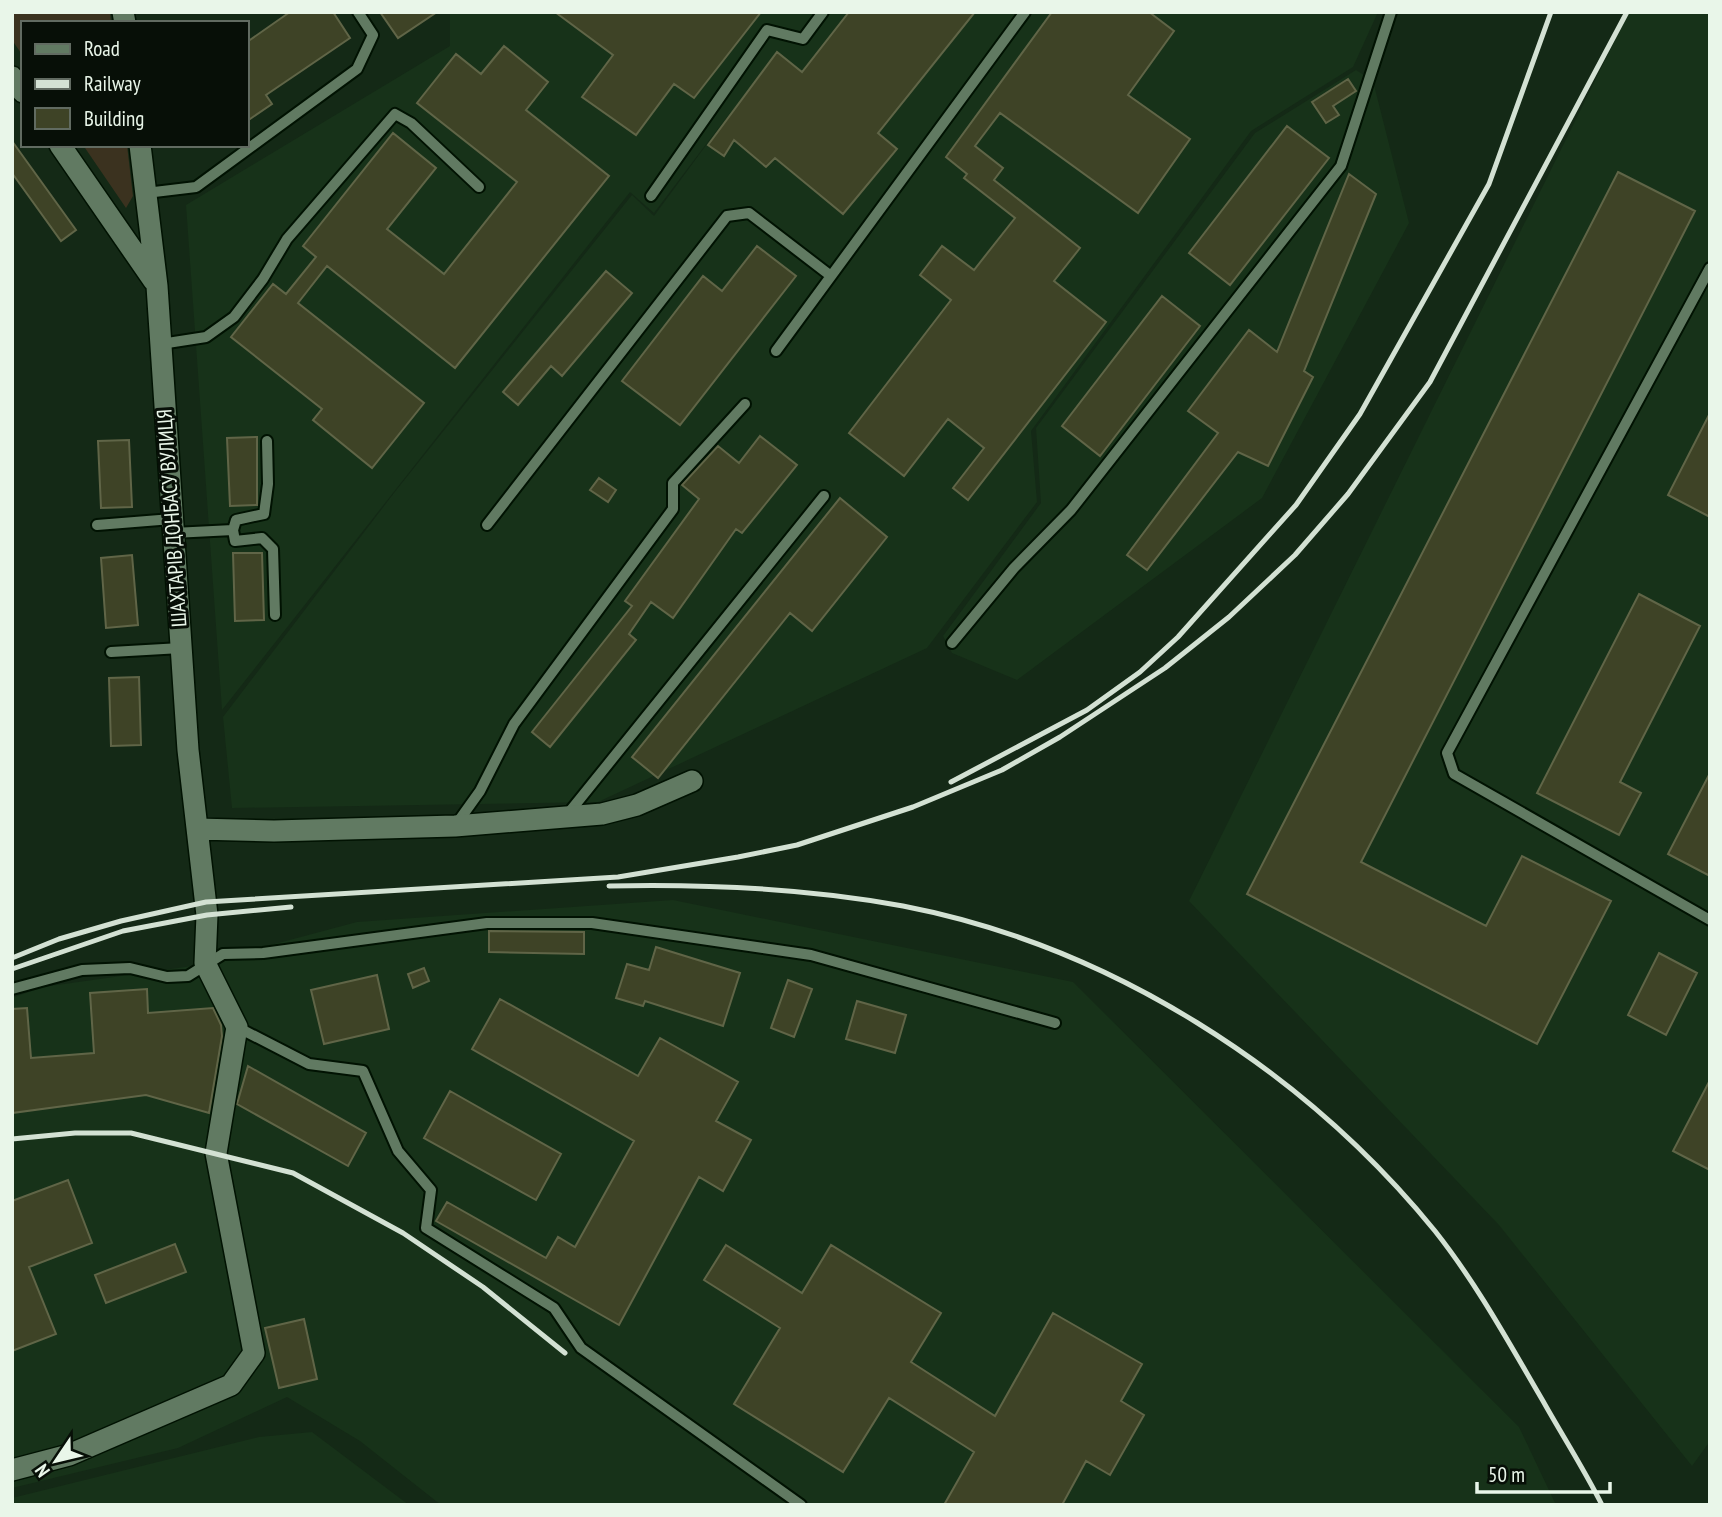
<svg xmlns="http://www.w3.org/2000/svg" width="1722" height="1517" font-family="'PT Sans Narrow',sans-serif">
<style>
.built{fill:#173219}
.green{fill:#3b321f}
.building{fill:#3e4326;stroke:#606547;stroke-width:2}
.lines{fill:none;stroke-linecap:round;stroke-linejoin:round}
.service-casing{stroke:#011202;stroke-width:14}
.minor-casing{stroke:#011202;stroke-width:24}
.path{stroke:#748675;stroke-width:3.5;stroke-dasharray:3.5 5;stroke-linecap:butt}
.service{stroke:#617a62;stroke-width:10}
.minor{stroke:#617a62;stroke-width:21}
.rail{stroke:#d3e1d3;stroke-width:5}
.labels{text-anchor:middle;stroke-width:6;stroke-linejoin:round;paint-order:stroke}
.street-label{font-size:21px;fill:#e9f6e9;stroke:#070f07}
</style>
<rect width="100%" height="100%" fill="#142916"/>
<path class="built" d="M450,12H1378L1353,67L1251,131L1031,431L1037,502L927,648L598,802L232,808L223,717L394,493L632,195L654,216L732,110L654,213L630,192L222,710L186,205L450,46Z
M1629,12H1710V1441L1692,1466L1499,1225L1189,901Z
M1356,70L1373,81L1409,223L1262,498L1017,680L952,653L943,636L1041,503L1036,428L1255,133Z
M673,900L1073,982L1519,1427L1556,1505H441L360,1441L287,1397L178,1448L12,1488V998L43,987L192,966L357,922Z
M312,1432L409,1505H12V1498L259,1437Z"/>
<path class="green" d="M12,12H110L111,23H23V56L12,40Z
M83,145H127L133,196L126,208Z"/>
<path class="building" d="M290,12H333L350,38L266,95L272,104L247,121V42Z
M380,12H437L398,38Z
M555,12H761L694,98L674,84L636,135L582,97L613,55Z
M849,12H975L878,133L897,149L843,214L775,158L766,167L734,140L724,156L708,145L777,52L802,72Z
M1052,12H1149L1174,31L1128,95L1190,139L1138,213L1000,113L975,146L1003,168L994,180L1080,248L1054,281L1106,322L968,500L953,488L984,448L948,419L904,476L849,433L951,300L920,275L942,246L974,270L1015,218L964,178L967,174L946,157Z
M504,46L548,82L526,110L609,176L455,368L327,266L298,303L424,403L372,468L313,420L322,409L231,337L273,284L286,294L316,257L303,246L393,133L436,168L387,229L444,274L517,182L417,103L456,54L481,74Z
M1348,79L1356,91L1333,106L1339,115L1326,123L1312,102Z
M1287,126L1329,158L1230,285L1189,253Z
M12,141L76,230L61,241L12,173Z
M1618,172L1695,211L1361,862L1486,926L1522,856L1611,901L1537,1044L1247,894Z
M1349,174L1376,194L1304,371L1313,377L1268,466L1238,452L1147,570L1127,555L1218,433L1188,411L1249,330L1277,352Z
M757,246L796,276L680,425L622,381L703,276L722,291Z
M606,271L632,293L562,376L551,366L518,405L503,392Z
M1162,296L1200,326L1100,456L1062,426Z
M1710,413V517L1668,495Z
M760,436L797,465L742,533L736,529L673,618L651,602L629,634L636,640L550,747L532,732L632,606L625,601L699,499L682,485L718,446L739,463Z
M257,437V505L230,506L227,438Z
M129,440L132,507L101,508L98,441Z
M599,478L616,490L608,502L590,490Z
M840,498L887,537L812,631L790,613L658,778L632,757Z
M233,553H262L264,620L235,621Z
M132,555L138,625L106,628L101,558Z
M1639,594L1700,626L1620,782L1641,793L1619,835L1537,793Z
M139,677L141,745L111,746L109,678Z
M1710,773V876L1668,854Z
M489,931L584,932V954L489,952Z
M656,947L740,973L723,1026L645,1001L643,1006L616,998L627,964L649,970Z
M1659,953L1697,973L1666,1035L1628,1015Z
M424,968L429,981L413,988L408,974Z
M377,975L389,1029L324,1044L311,990Z
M788,980L812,989L794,1037L771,1028Z
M147,989L148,1013L213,1008L221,1025L222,1036L209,1113L146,1095L12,1113V1009L27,1008L31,1058L94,1053L90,993Z
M500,999L638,1076L660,1038L738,1082L716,1121L751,1140L723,1191L699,1177L619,1325L436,1221L447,1202L546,1258L558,1237L575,1247L634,1141L472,1049Z
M857,1001L906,1015L895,1053L846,1039Z
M248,1066L366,1133L348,1166L237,1104Z
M1710,1080V1170L1673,1151Z
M450,1091L561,1154L536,1200L424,1138Z
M68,1180L92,1243L29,1267L56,1334L12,1351V1201Z
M175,1244L186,1272L106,1303L95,1275Z
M726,1245L802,1293L831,1245L941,1313L911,1362L995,1416L1053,1313L1142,1364L1121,1401L1144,1415L1110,1475L1086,1461L1062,1505H944L974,1452L889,1398L843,1472L734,1404L780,1328L704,1280Z
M304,1319L317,1379L279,1388L265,1328Z"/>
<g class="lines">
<g class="service-casing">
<path id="service" d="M146,193L196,187L357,69L373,35L358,12
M651,196L767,30L803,39L823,12
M1710,268L1447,753L1454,774L1710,920
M161,344L206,337L234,317L263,279L287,239L395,114L411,123L479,187
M776,351L1025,12
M97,525L172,519
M487,525L727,216L749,213L831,276
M233,530L235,541L262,538L273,549L275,615
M173,533L233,530L236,520L264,514L268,484L267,441
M952,643L1014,568L1071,510L1341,166L1391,12
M111,652L181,648
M567,815L824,496
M455,826L480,791L514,724L673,509V483L745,404
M12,989L82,970L130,968L167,977L188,976L223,954L263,953L487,923H592L811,955L1055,1023
M237,1027L309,1064L363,1071L398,1151L431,1190L426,1228L554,1308L581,1348L801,1505"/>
</g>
<g class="minor-casing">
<path id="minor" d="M123,12L125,23
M12,77L23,92
M60,145L154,281
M197,829L274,831L455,826L602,814L637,805L692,781
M12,1470L69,1455L231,1385L254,1353L216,1153L237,1027L205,963L207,915L188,750L157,286L140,145"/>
</g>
<path class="path" d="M256,1505H282"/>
<use href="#service" class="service"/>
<use href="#minor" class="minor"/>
<path class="rail" d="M951,782L1087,710L1140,672L1178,637L1296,505L1360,414L1489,184L1551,12
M609,886C706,884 807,888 903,906C1110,946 1303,1069 1435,1231C1477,1284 1509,1343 1543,1401C1562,1435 1584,1469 1602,1505
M12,958L59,939L121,921L206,902L618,877L738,857L797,845L913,807L1002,770L1060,737L1165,668L1229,617L1295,555L1348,494L1430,382L1627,12
M12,969L123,931L207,915L291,907
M12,1139L75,1133H131L293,1173L403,1233L483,1287L565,1353"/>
</g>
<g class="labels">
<g class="street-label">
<text transform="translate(172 518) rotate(-94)" y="7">ШАХТАРІВ ДОНБАСУ ВУЛИЦЯ</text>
</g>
</g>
<rect width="1722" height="1517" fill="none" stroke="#e9f6e9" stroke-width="28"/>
<rect x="21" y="21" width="228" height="126" fill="#070f07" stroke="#616b61" stroke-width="2"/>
<rect x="35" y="44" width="35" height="10" fill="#617a62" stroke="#616b61" stroke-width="2"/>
<text x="84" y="56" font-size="21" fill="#e9f6e9">Road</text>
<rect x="35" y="79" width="35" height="10" fill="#d3e1d3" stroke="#616b61" stroke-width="2"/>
<text x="84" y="91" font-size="21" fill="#e9f6e9">Railway</text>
<rect x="35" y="108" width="35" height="21" fill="#3e4326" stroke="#616b61" stroke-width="2"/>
<text x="84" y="126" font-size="21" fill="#e9f6e9">Building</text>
<g transform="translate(56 1461) rotate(235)" stroke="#070f07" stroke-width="5" paint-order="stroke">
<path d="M0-5L12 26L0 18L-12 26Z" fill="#e9f6e9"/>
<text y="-10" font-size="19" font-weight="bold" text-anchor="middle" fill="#e9f6e9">N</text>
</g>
<path d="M1477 1482v10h133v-10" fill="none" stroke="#e9f6e9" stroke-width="3.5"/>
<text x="1488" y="1482" font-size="21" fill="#e9f6e9" stroke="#070f07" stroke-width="5" paint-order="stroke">50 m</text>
</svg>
